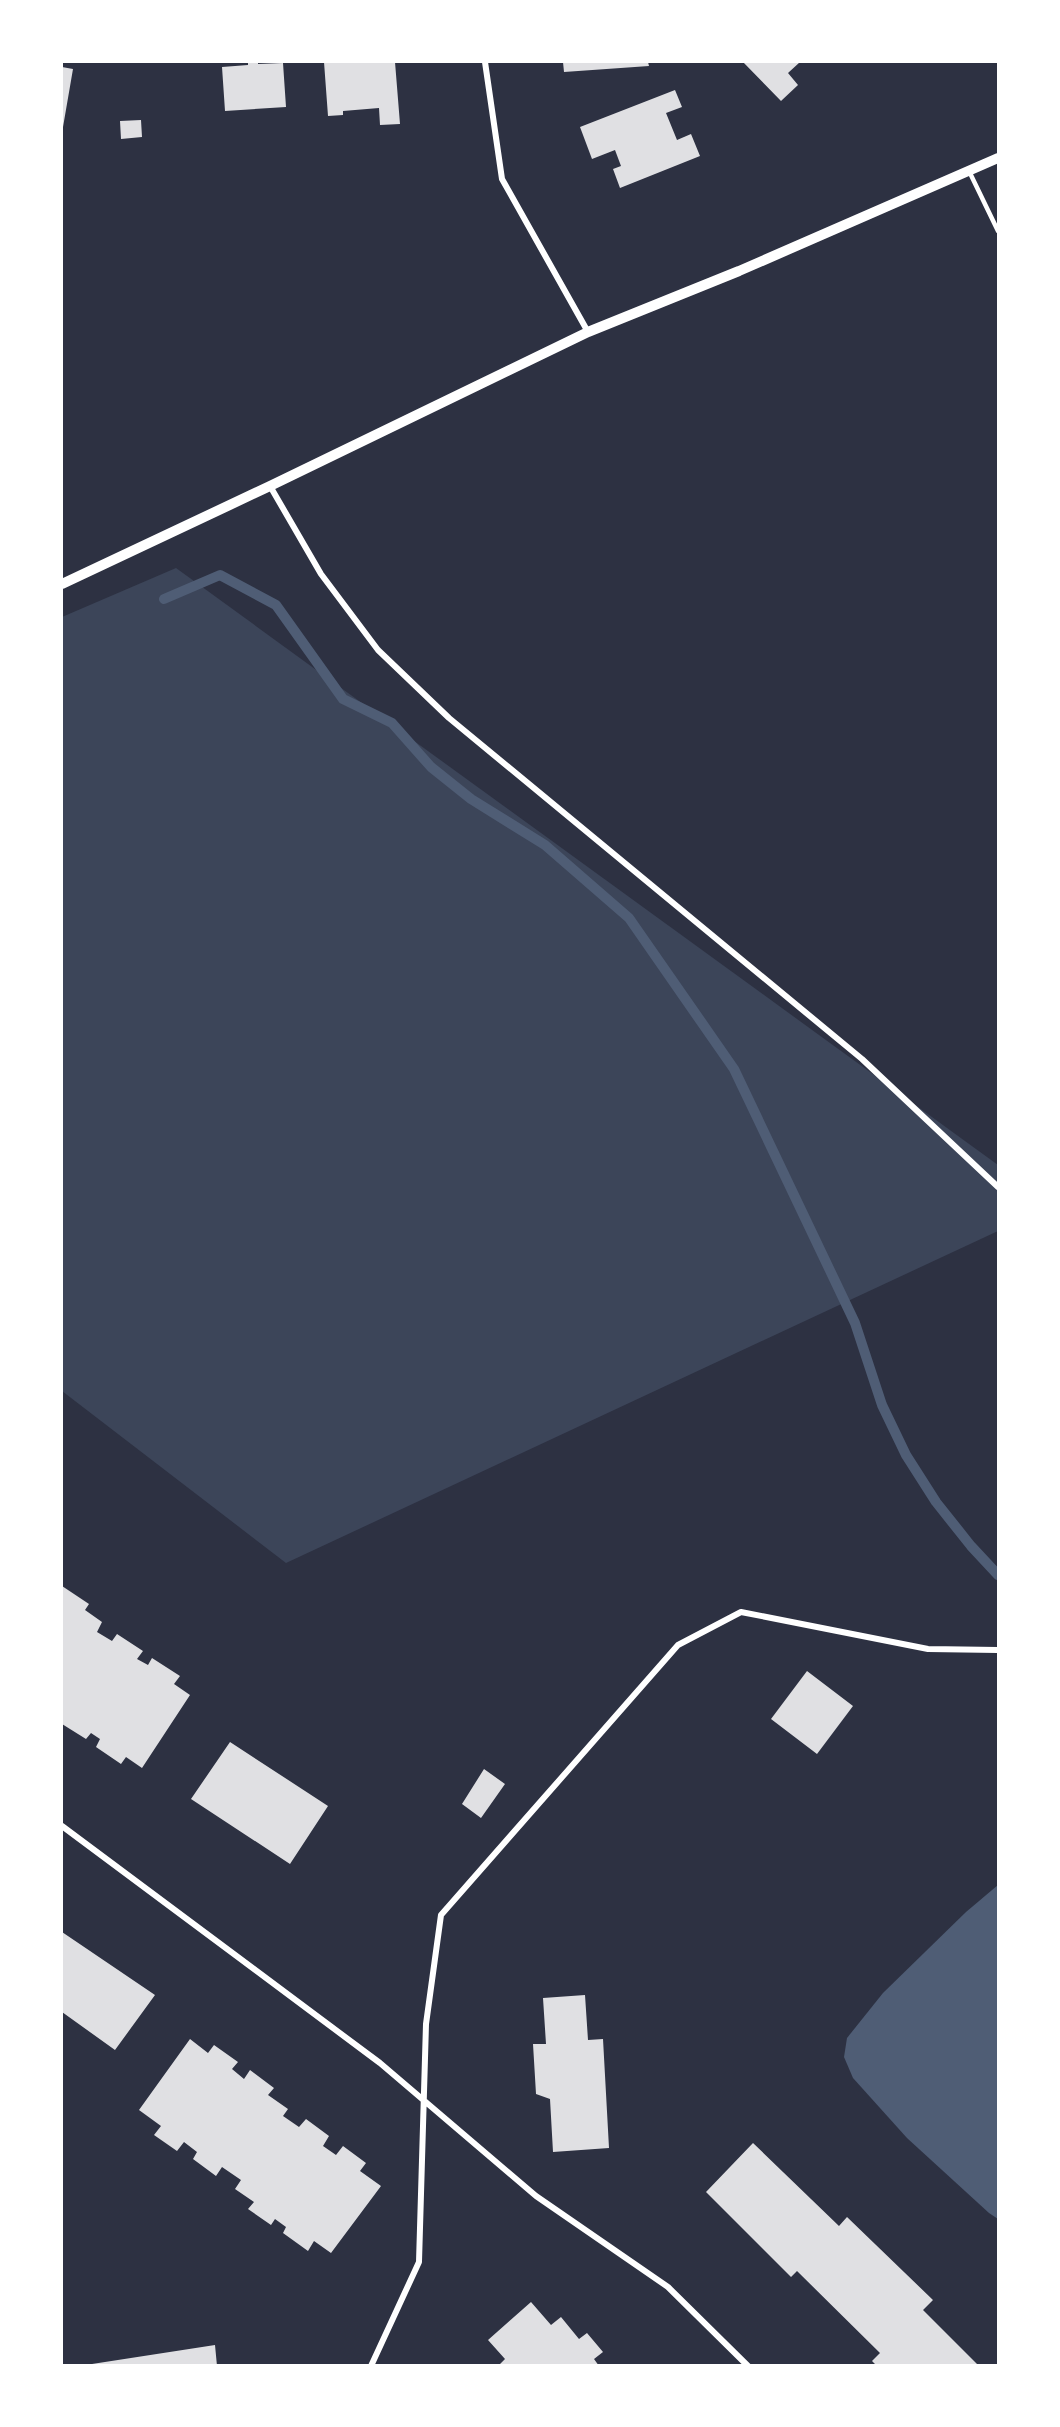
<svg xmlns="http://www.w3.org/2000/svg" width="1060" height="2427" font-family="Arial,sans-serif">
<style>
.green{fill:#3c4559}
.water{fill:#4f5d75}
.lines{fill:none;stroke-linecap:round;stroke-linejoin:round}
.stream{stroke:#4f5d75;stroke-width:10}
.building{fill:#e0e0e3}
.service{stroke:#fff;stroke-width:4.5}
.minor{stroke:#fff;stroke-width:6}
.tertiary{stroke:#fff;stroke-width:10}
</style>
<rect width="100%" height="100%" fill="#2d3142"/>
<path class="green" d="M176,568L998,1165V1231L286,1563L62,1391V617Z"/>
<path class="water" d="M998,1885V2219L989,2213L907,2138L853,2078L844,2057L847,2038L883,1993L966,1912Z"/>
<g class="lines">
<path class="stream" d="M164,599L220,575L276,605L343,699L392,723L431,767L471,799L545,845L629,918L734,1069L855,1323L882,1405L906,1455L936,1502L971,1546L998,1575"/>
</g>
<path class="building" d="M248,62H258V64L283,63L286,107L225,111L222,67L248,65Z
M324,62H395L400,124L380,125L379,108L343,111V115L328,116Z
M563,62H648L649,66L564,72Z
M743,62H800L788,73L798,85L781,101Z
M62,67L73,69L63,127H62Z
M675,90L682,107L666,113L677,140L691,134L700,156L620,188L613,169L621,166L615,150L592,159L580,127Z
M141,120L142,137L121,139L120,121Z
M62,1586L89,1604L85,1610L102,1622L97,1632L112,1641L117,1634L143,1651L137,1659L148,1665L152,1658L180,1676L174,1684L190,1695L142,1768L126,1757L121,1764L96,1747L100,1739L91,1733L86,1739L62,1724L63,1715L62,1714Z
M807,1671L853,1706L817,1754L771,1719Z
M230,1742L328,1806L290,1864L191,1799Z
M484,1769L505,1784L481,1818L462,1804Z
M62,1932L155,1995L115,2050L62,2012Z
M585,1995L588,2040L603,2039L609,2148L553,2152L550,2099L536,2094L533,2044H546L543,1998Z
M190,2039L208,2053L214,2045L238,2062L232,2069L244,2079L250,2070L274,2088L268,2095L288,2109L283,2116L299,2127L306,2119L329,2136L323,2146L336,2155L343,2146L366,2163L360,2171L381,2186L331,2253L314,2241L308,2251L283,2233L286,2227L275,2219L271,2225L248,2209L254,2202L235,2189L241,2180L222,2167L216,2176L193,2159L197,2152L184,2142L177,2151L154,2135L161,2126L139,2110Z
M753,2143L839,2226L847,2217L933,2300L923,2310L979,2366H877L872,2361L880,2353L797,2271L791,2277L706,2192Z
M531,2302L551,2325L561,2317L579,2339L587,2333L603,2352L594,2359L599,2366H498L505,2359L488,2340Z
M215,2345L217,2366H92V2364Z"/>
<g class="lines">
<path class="service" d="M969,171L998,231"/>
<path class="minor" d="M485,62L502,179L588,332
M270,486L321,574L378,650L449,718L862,1059L998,1187
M62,1826L380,2063L536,2196L668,2287L748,2366
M371,2366L419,2262L426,2024L441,1915L678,1645L741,1612L928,1649L998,1650"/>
<path class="tertiary" d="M62,584L270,486L588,332L739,271L998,158"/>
</g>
<rect width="1060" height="2427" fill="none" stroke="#ffffff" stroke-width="126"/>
</svg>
